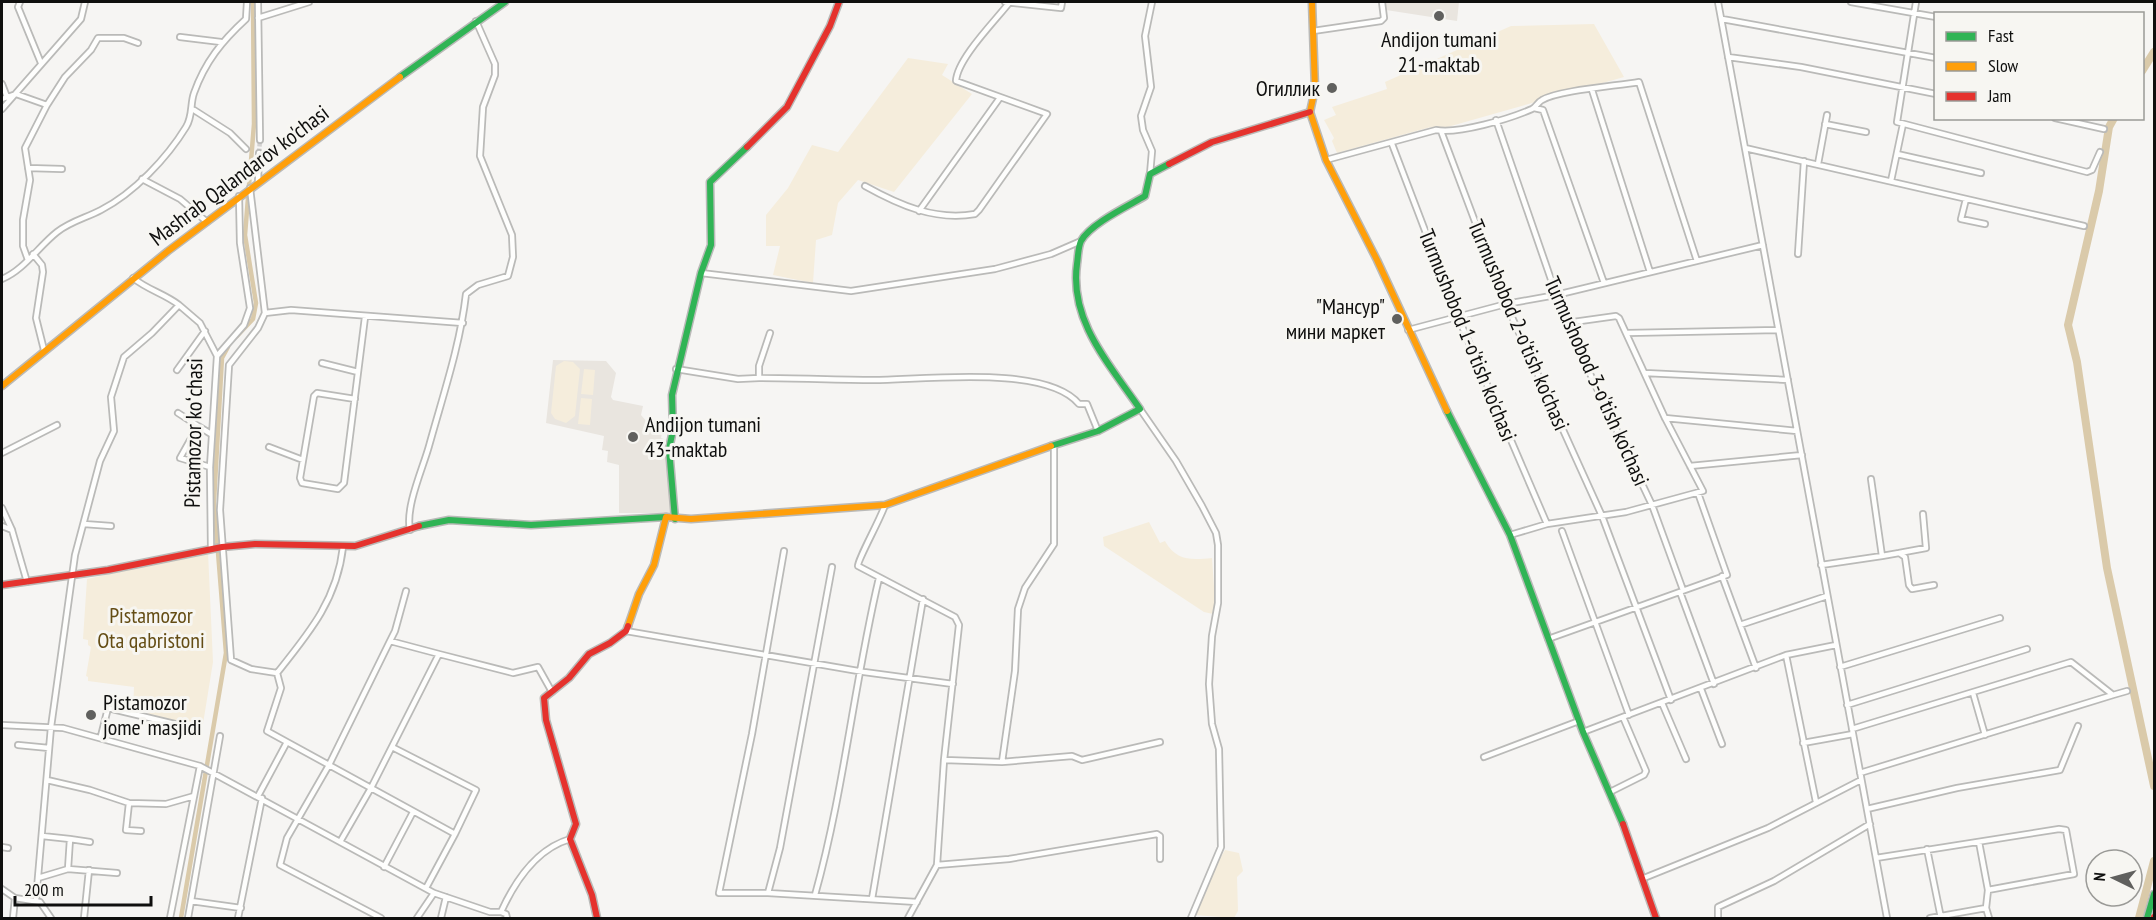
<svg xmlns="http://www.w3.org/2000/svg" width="2156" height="920" font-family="'PT Sans Narrow',sans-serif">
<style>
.built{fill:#e9e5df}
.green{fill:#f5eddc}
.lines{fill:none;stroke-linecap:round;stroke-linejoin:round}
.canal{stroke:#dacaaa;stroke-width:4.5}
.river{stroke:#dacaaa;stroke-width:8}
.street-tunnel{stroke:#d3d2d1;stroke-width:4.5;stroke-dasharray:4.5 2;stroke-linecap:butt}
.street-casing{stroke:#babab8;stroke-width:8}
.fast-casing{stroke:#babab8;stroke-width:9}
.slow-casing{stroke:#babab8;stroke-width:9}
.jam-casing{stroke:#babab8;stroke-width:9}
.street{stroke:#fefefd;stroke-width:4.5}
.fast{stroke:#30b455;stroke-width:6}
.slow{stroke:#ff9f0a;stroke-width:6}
.jam{stroke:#e5322d;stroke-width:6}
.poi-dot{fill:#60605e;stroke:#f7f6f2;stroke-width:2}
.labels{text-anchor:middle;stroke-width:6;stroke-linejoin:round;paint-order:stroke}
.poi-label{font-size:22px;fill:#0f0f0e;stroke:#f7f6f2;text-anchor:end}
.street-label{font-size:22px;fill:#0f0f0e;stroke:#f7f6f2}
.park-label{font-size:22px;fill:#644d15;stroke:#f7f6f2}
</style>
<rect width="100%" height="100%" fill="#f6f5f3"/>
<path class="built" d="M1386,2H1459L1457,21L1386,10Z
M553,360L606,361L616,373L611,397L613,400L643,406L641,415L647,422L663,427L661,438L669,441L666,449L671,513H619V465L607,462L608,451L602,450L604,436L546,423Z"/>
<path class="green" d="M1594,24L1624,77L1444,128L1431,127L1337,153L1332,141L1334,138L1324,120L1336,115L1332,107L1387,89L1385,82L1511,26Z
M908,58L948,64L942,75L972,94L894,192L858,180L838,203L832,235L816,240L813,283L773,275L780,246H766V215L788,188L812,145L838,152Z
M564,361L573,362L580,369L575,416L566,423L555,419L551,413L556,366Z
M584,369L595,370L593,395L581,394Z
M581,398L592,399L590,425L578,424Z
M1149,522L1160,543L1165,541C1176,561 1191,560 1212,558L1215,601L1213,614L1204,612L1104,546L1103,537Z
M208,552L213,662L202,730L133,709L134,687L88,681V677L86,676L91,647L88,645V640L83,639L87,579Z
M1225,850L1239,853L1243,871L1237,877L1238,911L1234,918L1194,915L1211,874Z"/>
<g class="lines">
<path class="canal" d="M237,336L253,319L256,303L245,235L254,124L253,2
M181,918L226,653L214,502L222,358L228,347"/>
<path class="river" d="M2142,71L2154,52
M2114,118L2109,127L2099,191L2068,325L2077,362L2107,568L2154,786
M2139,918L2154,861"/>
<path class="street-tunnel" d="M259,153L260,140"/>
<g class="street-casing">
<path id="street" d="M20,2L18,7L41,63
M258,2L260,140
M1005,2L1061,8L1062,2
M1718,2L1887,918
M1851,2L1936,17
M1916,2L1897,122L2087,172L2092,170L2100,152
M258,18L309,2
M1722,19L1936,58
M1313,31L1381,21L1384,18L1382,2
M180,37L221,42
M1728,57L1801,67L1936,94
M2,84L7,97
M1592,90L1650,272
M2,99L16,94L47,105L25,148L30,180L23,220V246L28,260
M47,105L65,77L91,50L98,38H124L138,43
M1534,108L1543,110L1604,283
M2,109L81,19L85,2
M194,110L230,133L246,149
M2055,118L2104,129
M1496,120L1566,323L1652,505L1683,590
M1825,124L1866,132
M1441,131L1506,304L1602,516L1671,700
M1392,144L1458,317L1547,524
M1745,148L2084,226
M1897,154L1981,173
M1326,160L1436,130C1459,134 1509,119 1532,109C1536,107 1538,102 1542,100C1559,90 1617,86 1639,82L1697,261
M1818,164L1827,115
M28,168L62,169
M1150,174L1152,151L1143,130L1141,116L1151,87L1145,36L1152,2
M142,179L180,199L207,222
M1891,181L1903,124
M258,182L259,153
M865,186C899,205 935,221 975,214L979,210L1047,114L956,81C957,59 995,21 1009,3
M250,188L265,313L291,310L463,323
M1966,199L1961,219L1985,224
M919,211L999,99
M33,254L42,265L43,272L36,318L44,350
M1798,254L1804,161
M701,273L851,291L995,269L1051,254L1081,241
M133,278C148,290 165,294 179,305
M2,279C24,270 38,247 57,232C71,221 86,218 101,210C134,193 167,158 186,127C193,116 190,104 194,93C205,62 222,41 246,19L247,2
M265,313L258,328L229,365L220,510L231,660L251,669L277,673C309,633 337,600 343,547
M1408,330L1506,304L1556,295L1763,245
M1627,333L1778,330
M217,356L244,325L250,308L240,243L239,196
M322,363L358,372
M676,369L738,379L759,378V366L770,333
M177,370L205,331
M1645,373L1788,380
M759,378C798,378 836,380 874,380C922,380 1046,364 1079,404H1087L1098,431
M355,399L317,393L314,396L300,478L302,483L338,489L344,483L365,317
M1140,409L1176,461L1202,506L1216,533L1218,545V603L1212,636L1209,684L1212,724L1219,749L1221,847L1191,918
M178,413L198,426
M1665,418L1797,431
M269,447L303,460
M2,453L57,425
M1690,466L1802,455
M210,467L180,458L198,426L211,434
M885,505C881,518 857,561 858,566L955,617L959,625L944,760L937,865L908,918
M2,508L12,530L27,582
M84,524L111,526
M2,526L12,530
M410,530C405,507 423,468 429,446C443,395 460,346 466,294L478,285L508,276L513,257L512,235L480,156L483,107L495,75V64L476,21
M1562,531L1629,715
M1510,535L1547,524L1626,512L1703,491L1665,418L1619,318L1616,316L1566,323
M784,551L752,734L719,893H768L917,902
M1899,553L1926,548L1923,514
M1882,556L1899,553L1905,557L1909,585L1912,589L1934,585
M1821,565L1882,556L1871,479
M1722,576L1756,668
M1680,592L1714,684
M1740,625L1827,596
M626,631L864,672L953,684
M1548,639L1727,575L1698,493
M390,641L395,631L406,591
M1786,655L1816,802
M1840,667L2000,618
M277,673L281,688L267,731L287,742
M1701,689L1722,744
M1973,693L1985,735
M1662,703L1686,759
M1847,705L2027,649
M2,725L63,728L200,766L434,893L490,912H501C515,881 536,849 570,839
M1852,729L2071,662L2113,695L2127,691
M1583,732L1786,655L1836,645
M101,736L108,708L179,725
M1803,743L1853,734
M18,745L49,748
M392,747L476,790L455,834
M1484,757L1579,721
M944,760L1002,762L1015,671L1018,609L1025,588L1054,544V447
M1002,762L1072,756L1082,760L1160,742
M1860,773L2113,695
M47,780L90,790L129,803L166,804L194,796
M1610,792L1644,775L1646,771L1623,717
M258,796L287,742L455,834L426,888
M129,803L126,830L141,831
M1867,809L1957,788L2060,770L2078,726
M42,836L70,839
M340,842L371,788L439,654L513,673L538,667L552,692
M1979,842L1988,890L1986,908
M2,847L8,848
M1927,849L1941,918
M1876,858L2059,829L2066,830L2074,874L1988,890
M937,865L1009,859L1157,834L1160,836V859
M384,867L413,812
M68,869L70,839L90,842
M38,878L68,869L117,873
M1644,878L1768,828L1861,780
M2,889L15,898L13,918
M768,893L780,848L832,567
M815,895C844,791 854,683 879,578
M15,898L40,902L51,918
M872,899L923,599
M36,900L51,727L75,555L100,461L114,431L111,397L124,357L152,333L179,305L200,323L217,356L210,467L211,549
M191,901L241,908
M501,912L506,914L507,918
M84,918L89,870
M170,918L200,766
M188,918L220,736
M238,918L262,798
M381,918L280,865L287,838L329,765L390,641L439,654
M417,918L434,893
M441,918L446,897
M1718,918V907L1774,881L1870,824
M1930,918L1986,908L1989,918"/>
</g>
<g class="fast-casing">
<path id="fast" d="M400,77L505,2
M1447,411L1510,535L1583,732L1623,824
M1051,446L1098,431L1140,409C1110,365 1069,321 1077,264C1078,258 1078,247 1081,241C1090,224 1128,206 1145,196L1150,174L1169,164
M675,519L669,449L673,430L672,395L701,273L711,245L710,182L747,147
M419,526L449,520L531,525L666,517
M2147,918L2154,894"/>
</g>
<g class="slow-casing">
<path id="slow" d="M1312,2L1315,89L1310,112L1326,160L1377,260L1447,411
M2,386L168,251L400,77
M628,626L639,594L654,565L666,517L691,519L885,505L1051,446"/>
</g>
<g class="jam-casing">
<path id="jam" d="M747,147L787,107L830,26L839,2
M1169,164L1212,142L1310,112
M2,585L108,570L222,547L255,544L355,546L419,526
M1623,824L1656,918
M2154,917V918
M597,918L592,895L570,839L576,824L546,720L544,698L569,678L589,654L610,643L626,631L628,626"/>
</g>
<use href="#street" class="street"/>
<use href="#fast" class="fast"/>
<use href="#slow" class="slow"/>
<use href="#jam" class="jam"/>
</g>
<g class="poi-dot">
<circle cx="1439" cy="16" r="6"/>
<circle cx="1332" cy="88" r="6"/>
<circle cx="1397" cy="319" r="6"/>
<circle cx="633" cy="437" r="6"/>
<circle cx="91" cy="715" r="6"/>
</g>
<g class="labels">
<g class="poi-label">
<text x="1439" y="47" text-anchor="middle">Andijon tumani<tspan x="1439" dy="25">21-maktab</tspan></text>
<text x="1320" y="96">Огиллик</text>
<text x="1385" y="314">"Мансур"<tspan x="1385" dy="25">мини маркет</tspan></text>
<text x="645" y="432" text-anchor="start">Andijon tumani<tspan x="645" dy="25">43-maktab</tspan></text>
<text x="103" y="710" text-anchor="start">Pistamozor<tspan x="103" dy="25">jome' masjidi</tspan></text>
</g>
<g class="street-label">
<text transform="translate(239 175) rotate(-37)" y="8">Mashrab Qalandarov ko'chasi</text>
<text transform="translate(1519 325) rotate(67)" y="8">Turmushobod 2-o'tish ko'chasi</text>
<text transform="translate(1468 335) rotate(68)" y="8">Turmushobod 1-o'tish ko'chasi</text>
<text transform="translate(1597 381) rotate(66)" y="8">Turmushobod 3-o'tish ko'chasi</text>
<text transform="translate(193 433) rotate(-89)" y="8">Pistamozor koʻchasi</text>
</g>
<g class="park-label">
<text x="151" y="623">Pistamozor<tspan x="151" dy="25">Ota qabristoni</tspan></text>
</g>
</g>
<rect width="2156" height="920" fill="none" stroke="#0f0f0e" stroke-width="6"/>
<rect x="1934" y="12" width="210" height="108" fill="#f7f6f2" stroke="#9a9a97" stroke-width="1.5"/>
<rect x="1946" y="32" width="30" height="9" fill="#30b455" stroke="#9a9a97" stroke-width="1.5"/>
<text x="1988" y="42" font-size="18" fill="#0f0f0e">Fast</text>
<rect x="1946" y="62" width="30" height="9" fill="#ff9f0a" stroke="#9a9a97" stroke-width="1.5"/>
<text x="1988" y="72" font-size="18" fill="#0f0f0e">Slow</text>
<rect x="1946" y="92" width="30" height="9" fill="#e5322d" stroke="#9a9a97" stroke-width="1.5"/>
<text x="1988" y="102" font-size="18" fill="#0f0f0e">Jam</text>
<g transform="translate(2114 878) rotate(275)"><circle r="28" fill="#f7f6f2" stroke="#9a9a97" stroke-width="1.5"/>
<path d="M0-4.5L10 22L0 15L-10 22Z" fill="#60605e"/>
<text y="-9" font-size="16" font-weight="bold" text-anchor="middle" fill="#0f0f0e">N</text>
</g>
<path d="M15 896v9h136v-9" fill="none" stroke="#0f0f0e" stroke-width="3"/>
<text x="24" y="896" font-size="18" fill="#0f0f0e" stroke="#f7f6f2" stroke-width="4.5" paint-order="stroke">200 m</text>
</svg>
